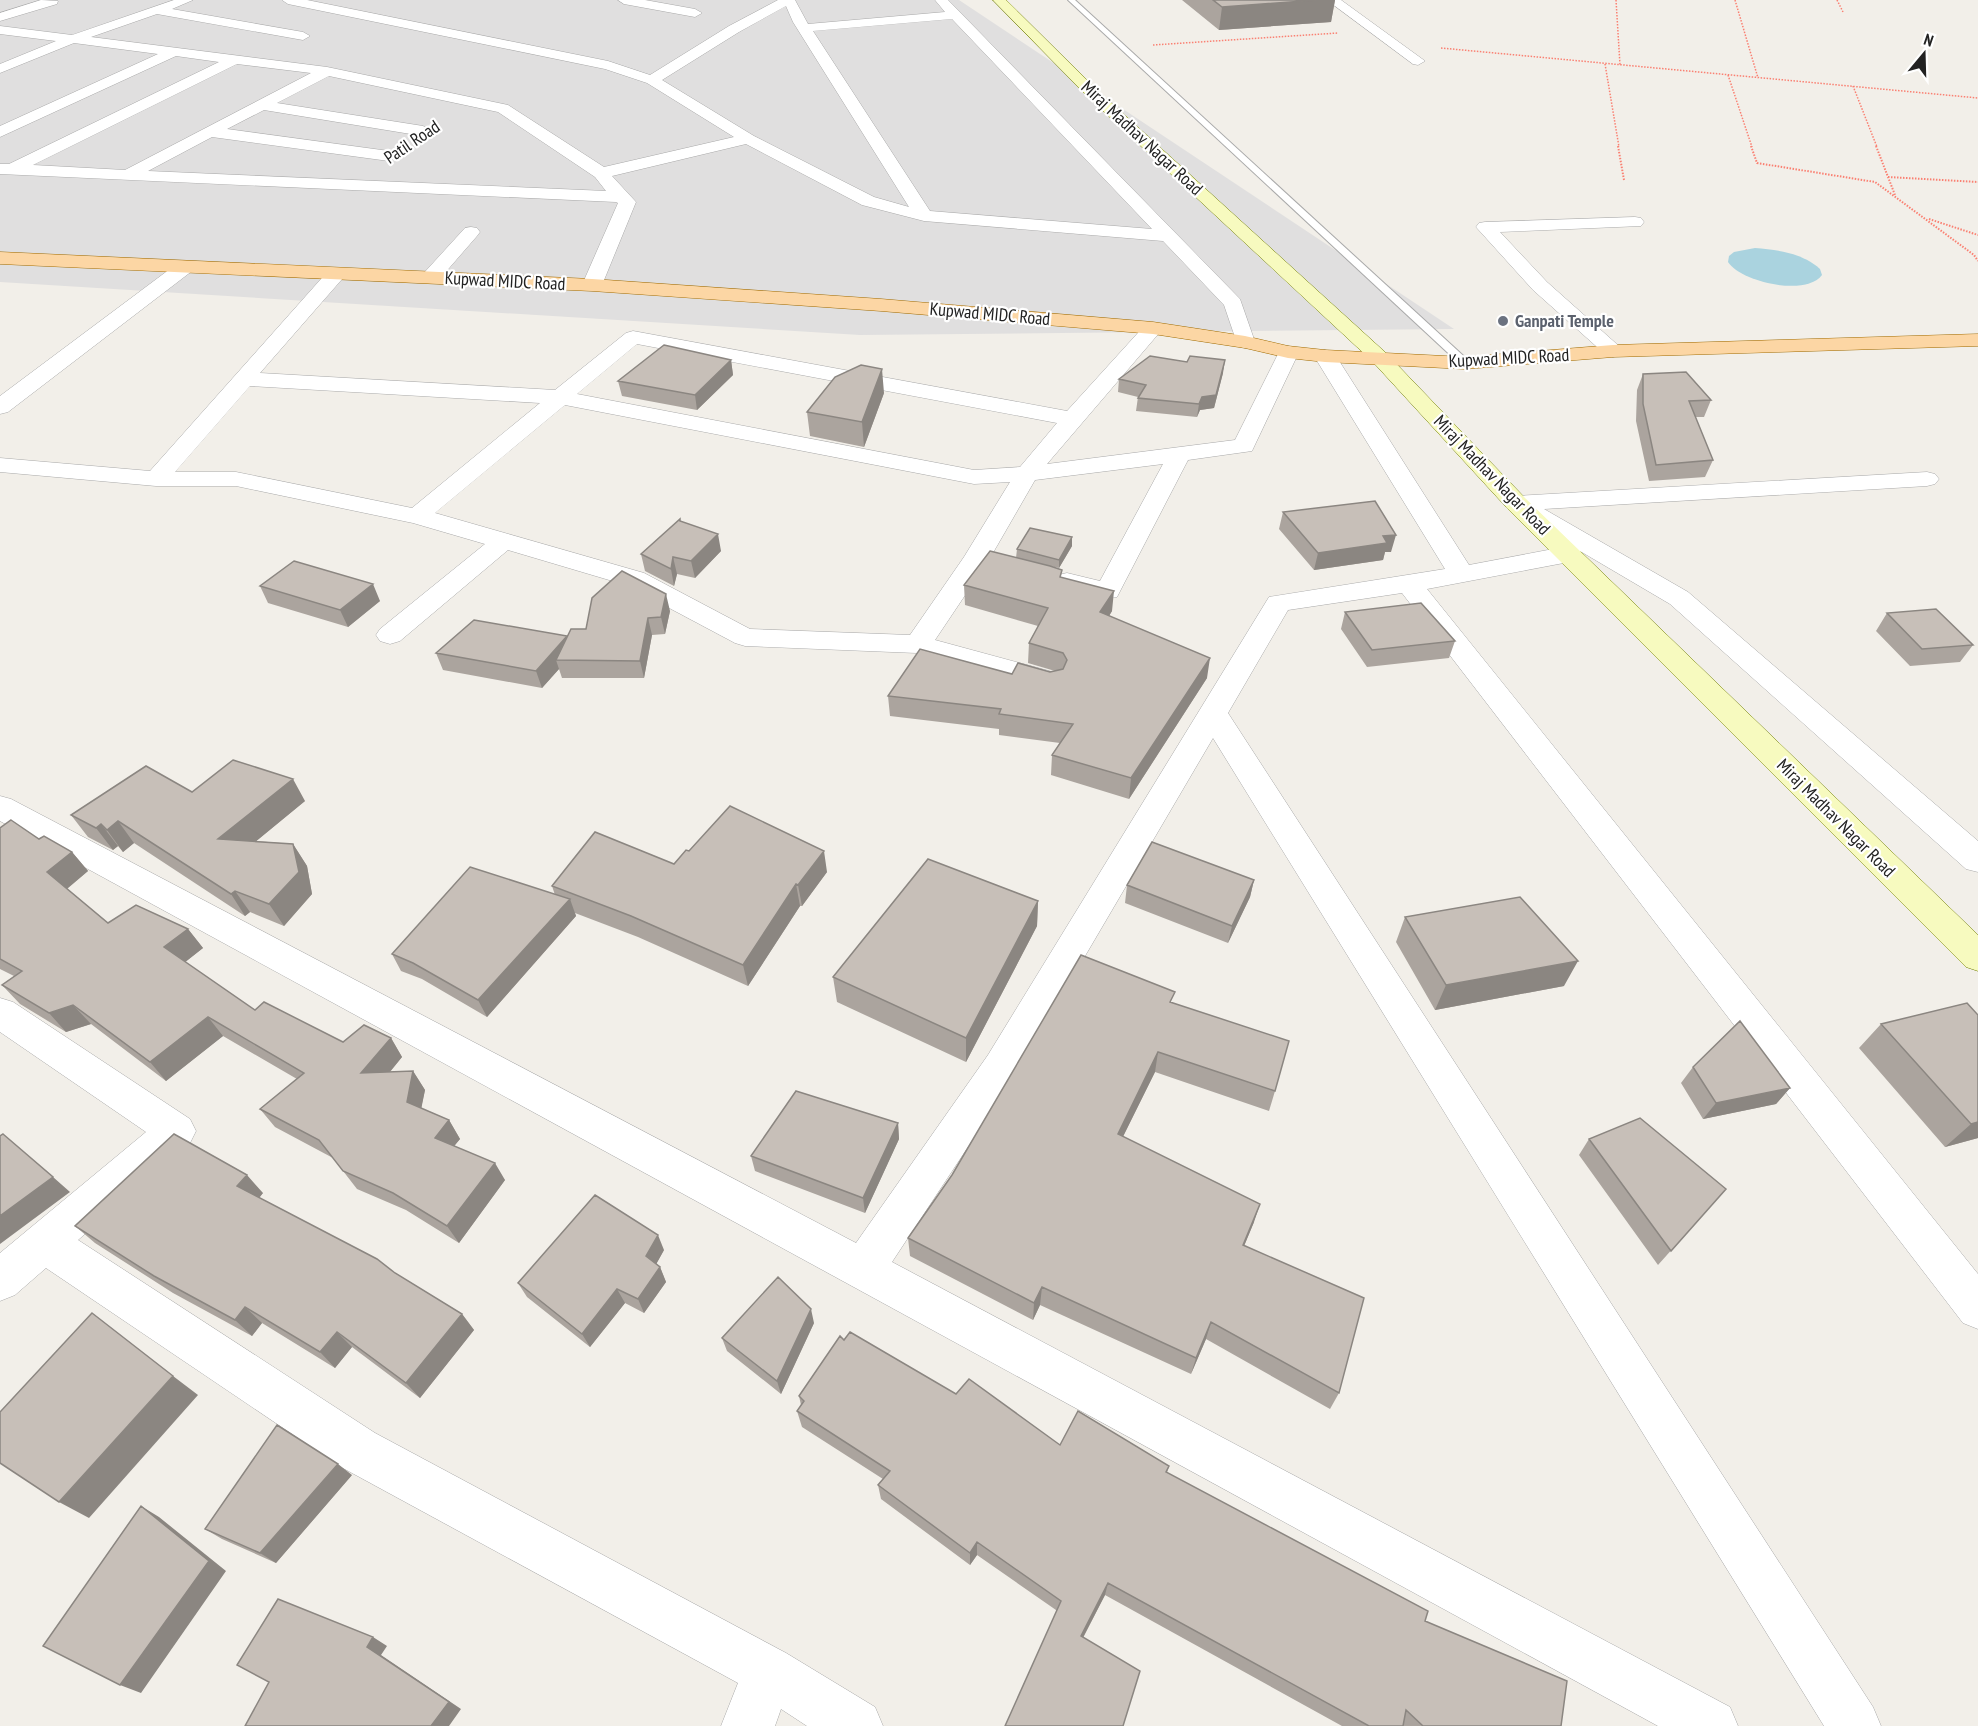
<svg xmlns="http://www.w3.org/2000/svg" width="1978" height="1726" font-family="'PT Sans Narrow',sans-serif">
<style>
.residential{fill:#e0dfdf}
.water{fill:#aad3df}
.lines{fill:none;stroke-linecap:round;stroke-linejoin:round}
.lane-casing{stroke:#a9a9a9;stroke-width:2}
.street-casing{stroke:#a9a9a9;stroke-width:1}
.secondary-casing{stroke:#707d05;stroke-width:1}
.primary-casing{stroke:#a06b00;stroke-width:1}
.path-far1{stroke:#fa8072;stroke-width:1.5;stroke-dasharray:1.5 1.5;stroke-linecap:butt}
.path{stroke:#fa8072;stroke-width:2;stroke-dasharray:1.5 1.5;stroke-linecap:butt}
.lane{fill:#fff;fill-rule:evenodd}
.street{fill:#fff;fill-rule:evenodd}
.secondary{fill:#f7fabf;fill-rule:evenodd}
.primary{fill:#fcd6a4;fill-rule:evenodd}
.wall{fill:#aba49e}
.shaded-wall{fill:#8b8681}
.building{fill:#c7bfb8;stroke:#8b8681;stroke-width:1.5}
.worship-dot{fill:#6b7280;stroke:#fff;stroke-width:2}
.labels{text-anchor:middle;stroke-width:4.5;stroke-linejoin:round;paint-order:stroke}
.far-street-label{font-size:18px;fill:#222;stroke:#fff}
.far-worship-label{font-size:18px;font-weight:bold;fill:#5b616d;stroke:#fff;text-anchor:start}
</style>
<rect width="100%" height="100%" fill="#f2efe9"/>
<path class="residential" d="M0,0H959L1454,329L860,335L0,282Z"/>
<path class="water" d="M1755,248C1779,250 1802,253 1820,269L1822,275C1806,297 1741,282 1728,262L1729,256L1734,252Z"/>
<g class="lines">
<g class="lane-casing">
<path id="lane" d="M1068,0H1075L1469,361V365H1461Z"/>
</g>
<g class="street-casing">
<path id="street" d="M41,0L58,1L57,4L0,21V13Z
M174,0H193L172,9L303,32L310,36L303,40L157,14L91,37L327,67L508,105L604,167L734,137L647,83L605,69L288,4L282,0H307L608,61L650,75L729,26L778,0H795L808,24L945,12L935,0H948L1240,299L1255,342L1252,346L1245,348L1238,346L1224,305L1163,241L924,221L862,205L746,144L612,176L636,202L602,285L599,289H585L582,285L618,203L616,202L0,174V164H9L219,62L176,56L0,137V126L158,54L74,43L0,73V64L56,41L0,34V26L72,35ZM786,6L793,22L909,207L874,197L754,136L662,80L739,32ZM952,19L1152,229L930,211L813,31ZM237,64L311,73L125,170L33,165ZM329,76L498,112L595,177L606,191L148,171L212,137L389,161L397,156L389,151L227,129L264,110L423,136L431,131L423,126L277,103Z
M618,0H645L695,9L702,13L695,17L624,4Z
M1327,0H1341L1425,61L1418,65L1413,64Z
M1635,217L1641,218L1644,222L1641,226L1500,232L1547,282L1620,347L1624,351L1620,355L1613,357L1606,355L1533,290L1476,227L1479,223L1485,222Z
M471,227L477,228L480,232L477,236L437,282H423L420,278L423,274L465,228Z
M185,261L192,263L195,267L192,271L8,412L0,414V396L178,263Z
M336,268L343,270L346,274L343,278L260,373L555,390L626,333L633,331L1067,411L1146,324H1160L1163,328L1160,332L1047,464L1235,440L1281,348L1288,346L1295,348L1299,352L1252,451L1188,460L1117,597C1099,601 1076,591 1058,587L1054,581L1058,575L1067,573L1100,581L1163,464L1035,480L990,558L935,640L1060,674L1064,681L1060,688L1050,690L917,653L745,646L735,643L626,585L508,550L400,641L390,644L380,641L376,635L380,629L485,544L413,523L236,486H156L0,472V458L150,471L329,270ZM637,344L1057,423L1020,467L974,470L577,394ZM250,386L540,403L412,508L236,472H175ZM565,405L974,484L1010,482L964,557L910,635L750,629L644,573L435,513Z
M1325,350L1332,352L1336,356L1469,565L1569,546L1574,548L1507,508L1504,503L1507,498L1516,496L1927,472L1935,474L1939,479L1935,484L1927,486L1544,509L1688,592L1978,841V872L1966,869L1670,604L1580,551L1582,554L1578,559L1569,562L1427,589L1978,1274V1329L1963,1323L1402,593L1288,610L1228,713L1873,1707L1881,1726H1824L1213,738L1014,1077L892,1262L1730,1707L1738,1726H1658L0,821V796L11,799L856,1243L988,1055L1269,597L1445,569L1314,356L1318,352Z
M0,998L13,1002L190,1119L196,1131L190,1143L78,1240L375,1433L786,1653L875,1707L883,1726H807L781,1709L775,1726H721L738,1683L341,1467L46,1268L15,1295L0,1301V1253L146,1132L0,1032Z"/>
</g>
<g class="secondary-casing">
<path id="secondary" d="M993,0H1006L1097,90L1386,353L1525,498L1978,935V971L1966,967L1507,508L1372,361L1087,96Z"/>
</g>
<g class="primary-casing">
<path id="primary" d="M0,252L592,279L881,299L1153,322L1245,336L1288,346L1325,350L1465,357L1613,345L1978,334V346L1613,357L1465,369L1325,362L1288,358L1245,348L1153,334L881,311L592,291L0,264Z"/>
</g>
<path class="path-far1" d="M1616,0L1620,65
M1735,0L1758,78
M1837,0L1843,12
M1153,45L1338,33
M1441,48L1978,98
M1605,64L1619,147
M1728,75L1752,147
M1853,86L1877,147"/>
<path class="path" d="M1618,146L1624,180
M1751,146L1757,163L1875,182L1974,255L1978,261
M1876,146L1895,195
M1888,177L1978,182
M1929,219L1978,235"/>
<use href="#lane" class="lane"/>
<use href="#street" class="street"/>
<use href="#secondary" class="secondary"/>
<use href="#primary" class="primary"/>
</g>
<path class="wall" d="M1182,0H1335L1331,22L1219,30Z
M731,360L733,375L697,410L622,396L618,381Z
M1187,362L1223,373L1214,408L1200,410L1197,417L1136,411L1138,397L1118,392L1119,379Z
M1643,374L1711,400L1704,417H1695L1713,460L1705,477L1649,481L1636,421L1637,390Z
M884,393L864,447L810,436L807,412Z
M1283,512L1391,552H1385L1383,560L1314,570L1279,529Z
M681,521L721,551L695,578L677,574L674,586L645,571L641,554Z
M1072,537V546L1059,568L1050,566L1062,578L1112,611L1109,616L1207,678L1129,799L1051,775L1052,755L1060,743L999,735V729L890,716L888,696L1012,674L1055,671L1028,663L1029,643L1038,626L965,605L964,585L1016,558L1017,549Z
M260,586L380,601L348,627L268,603Z
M670,611L665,634L652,635L644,678H562L559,669L542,688L443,670L436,653L567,636L586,629Z
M1345,612L1455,641L1449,658L1367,667L1341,629Z
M1887,613L1973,645L1960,662L1910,666L1876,631Z
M192,792L305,801L256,841L293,844L307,866L312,894L284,926L250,912L245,916L134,843L123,852L118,846L113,850L88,837L71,815Z
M0,828L39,839L72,852L88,871L67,889L108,923L188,929L203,948L185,962L255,1010L343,1042L391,1038L402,1057L390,1072L413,1071L425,1090L421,1108L449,1120L460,1139L454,1146L505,1180L459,1243L406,1210L357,1189L333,1158L275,1127L260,1109L297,1079L223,1036L166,1081L91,1024L66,1032L20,1004L2,985L14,976L0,969Z
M689,851L827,872L802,906H800L748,986L638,937L575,913L576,916L487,1017L422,979L401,971L392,954L555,895L552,886L674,864Z
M1254,880L1250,897L1228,943L1125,903L1127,885Z
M1038,901L1037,926L966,1062L837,1002L833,977Z
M1405,917L1564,986L1435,1010L1396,942Z
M1173,1003L1275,1091L1269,1111L1155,1072L1123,1136L1254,1222L1244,1246L1339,1393L1330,1409L1206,1339L1191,1374L1040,1305L1033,1320L910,1256L908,1238Z
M1978,1015V1138L1945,1147L1859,1048L1881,1024Z
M1693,1067L1790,1088L1776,1104L1703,1119L1681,1083Z
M898,1123L899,1139L865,1213L755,1171L751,1156Z
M1589,1139L1726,1189L1658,1265L1579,1155Z
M263,1193L259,1198L395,1273L462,1314L474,1330L420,1398L352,1347L335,1368L262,1323L252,1336L173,1293L95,1243L75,1226Z
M664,1250L656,1264L660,1267L666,1282L644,1313L625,1303L590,1347L527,1297L518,1283Z
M814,1323L781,1394L727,1351L722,1338Z
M844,1340L1060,1445L1169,1466L1167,1473L1425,1621L1561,1726H1342L1105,1595L1083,1638L1123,1726L1056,1610L977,1555L970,1565L881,1499L878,1485L883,1479L802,1427L797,1411L801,1405L799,1396Z
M352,1475L276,1563L222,1539L205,1529Z"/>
<path class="shaded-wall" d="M1317,0H1335L1331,22L1219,30L1222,7Z
M731,360L733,375L697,410L695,395Z
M1225,360L1223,373L1214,408L1200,410L1197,417L1199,404L1202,397Z
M882,369L884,393L864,447L862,422Z
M718,534L721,551L695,578L691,561Z
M1396,535L1391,552H1385L1383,560L1314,570L1318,553L1383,536Z
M1072,537V546L1059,568V560Z
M673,557L677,574L674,586L671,569Z
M373,584L380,601L348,627L340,610Z
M1114,591L1112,611L1099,632L1100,612Z
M666,594L670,611L665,634L661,617Z
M648,618L652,635L644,678L640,661Z
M567,636L556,660L559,669L542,688L536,671Z
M1210,658L1207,678L1129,799L1131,778Z
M293,779L305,801L232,861L218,839Z
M118,821L134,843L123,852L107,830Z
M101,824L118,846L113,850L96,828Z
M293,844L307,866L312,894L284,926L269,904Z
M824,851L827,872L802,906L798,885Z
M72,852L88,871L63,892L47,872Z
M1254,880L1250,897L1228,943L1232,926Z
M796,884L800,906L748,986L743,965Z
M235,891L250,912L245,916L231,894Z
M570,899L576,916L487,1017L478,1000Z
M1038,901L1037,926L966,1062V1038Z
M188,929L203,948L179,967L164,947Z
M1578,961L1564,986L1435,1010L1446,985Z
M73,1005L91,1024L66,1032L49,1013Z
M208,1017L223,1036L166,1081L150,1062Z
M391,1038L402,1057L374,1091L361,1073Z
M1158,1052L1155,1072L1115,1153L1118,1134Z
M413,1071L425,1090L419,1120L407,1102Z
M1790,1088L1776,1104L1703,1119L1716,1103Z
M449,1120L460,1139L446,1156L435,1138Z
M1978,1122V1138L1945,1147L1971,1124Z
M898,1123L899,1139L865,1213L863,1198Z
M495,1163L505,1180L459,1243L447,1226Z
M247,1175L263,1193L254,1204L237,1186Z
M53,1177L70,1192L0,1244V1216Z
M1260,1204L1254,1222L1237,1263L1243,1245Z
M658,1235L664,1250L653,1270L646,1256Z
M660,1267L666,1282L644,1313L638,1299Z
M1042,1287L1040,1305L1033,1320L1034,1303Z
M617,1289L625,1303L590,1347L582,1334Z
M245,1307L262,1323L252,1336L235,1320Z
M811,1309L814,1323L781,1394L777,1381Z
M462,1314L474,1330L420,1398L406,1383Z
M1211,1322L1206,1339L1191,1374L1196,1358Z
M337,1332L352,1347L335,1368L320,1352Z
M173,1376L198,1395L89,1518L59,1502Z
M338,1464L352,1475L276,1563L260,1553Z
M141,1506L159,1517L226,1571L141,1693L120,1685Z
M977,1542V1555L970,1565V1553Z
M1108,1583L1105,1595L1078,1647L1081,1636Z
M373,1637L387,1646L381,1655L461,1709L449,1726H431L367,1647Z"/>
<path class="building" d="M1213,0H1317L1222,7Z
M664,345L731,360L695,395L618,381Z
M1150,356L1187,362L1190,356L1225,360L1216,395L1202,397L1199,404L1138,398L1146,385L1119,379Z
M861,365L882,369L862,422L807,412L835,377Z
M1686,372L1711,400L1689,401L1713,460L1656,465L1643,404V374Z
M1375,501L1396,535L1383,536L1387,543L1318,553L1283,512Z
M680,519V521L718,534L691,561L673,557L671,569L641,554Z
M1030,528L1072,537L1059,560L1017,549Z
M990,551L1050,566L1062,570L1060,577L1114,591L1100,612L1210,658L1131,778L1052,755L1073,724L999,714L1001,709L888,696L920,649L1012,674L1018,663L1050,672L1063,669L1067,660L1063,653L1029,643L1048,608L964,585Z
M294,561L373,584L340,610L260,586Z
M622,571L666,594L661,617L648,618L640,661L556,660L571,629H586L592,598Z
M1421,603L1455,641L1372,650L1345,612Z
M1936,609L1973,645L1922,649L1887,613Z
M474,620L567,636L536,671L436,653Z
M233,760L293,779L218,839L293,844L299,872L269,904L235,891L231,894L118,821L107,830L101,824L96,828L71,815L146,766L192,792Z
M730,806L824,851L798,885L796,884L743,965L631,916L552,886L595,832L674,864L686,850L689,851Z
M11,820L39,839L44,836L72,852L47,872L108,923L136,905L188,929L164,947L255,1010L264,1002L343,1042L364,1025L391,1038L361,1073L413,1071L407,1102L449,1120L435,1138L495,1163L447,1226L393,1193L343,1171L319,1140L260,1109L304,1073L208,1017L150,1062L73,1005L49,1013L2,985L22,971L0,959V828Z
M1152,842L1254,880L1232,926L1127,885Z
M928,859L1038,901L966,1038L833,977Z
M470,867L570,899L478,1000L413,963L392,954Z
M1520,897L1578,961L1446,985L1405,917Z
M1081,955L1175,992L1170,1002L1289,1041L1275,1091L1158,1052L1118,1134L1260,1204L1243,1245L1364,1298L1339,1393L1211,1322L1196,1358L1042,1287L1034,1303L908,1238L952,1175Z
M1967,1003L1978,1015V1122L1971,1124L1881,1024Z
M1740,1021L1790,1088L1716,1103L1693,1067Z
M796,1091L898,1123L863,1198L751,1156Z
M1640,1118L1726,1189L1671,1251L1589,1139Z
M3,1134L53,1177L0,1216V1136Z
M174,1134L247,1175L237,1186L377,1259L395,1273L462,1314L406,1383L337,1332L320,1352L245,1307L235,1320L154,1276L75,1226Z
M595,1195L658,1235L646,1256L660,1267L638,1299L617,1289L582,1334L518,1283Z
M778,1277L811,1309L777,1381L722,1338Z
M92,1313L173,1376L59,1502L0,1463V1412Z
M850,1332L956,1394L969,1379L1060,1445L1078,1411L1169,1466L1166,1472L1428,1611L1425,1621L1567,1681L1561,1726H1423L1406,1710L1403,1726H1369L1108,1583L1081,1636L1140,1671L1123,1726H1005L1061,1601L977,1542L970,1553L878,1485L890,1471L797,1411L804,1401L799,1396L840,1336L844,1340Z
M277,1425L338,1464L260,1553L205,1529Z
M141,1506L209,1561L120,1685L43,1646Z
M278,1599L373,1637L367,1647L449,1702L431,1726H245L269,1682L237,1665Z"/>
<circle class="worship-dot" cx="1503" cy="321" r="6"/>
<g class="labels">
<g class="far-street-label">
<text transform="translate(1142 138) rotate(43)" y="6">Miraj Madhav Nagar Road</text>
<text transform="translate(412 142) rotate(-34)" y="6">Patil Road</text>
<text transform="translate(505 281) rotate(3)" y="6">Kupwad MIDC Road</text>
<text transform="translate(990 314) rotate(5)" y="6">Kupwad MIDC Road</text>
<text transform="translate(1509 358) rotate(-3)" y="6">Kupwad MIDC Road</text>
<text transform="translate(1492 475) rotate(46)" y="6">Miraj Madhav Nagar Road</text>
<text transform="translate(1836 818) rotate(45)" y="6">Miraj Madhav Nagar Road</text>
</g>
<g class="far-worship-label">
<text x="1515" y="327">Ganpati Temple</text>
</g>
</g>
<g transform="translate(1924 54) rotate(19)" stroke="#ffffff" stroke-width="4.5" paint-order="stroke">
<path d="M0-4.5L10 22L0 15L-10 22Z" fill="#222222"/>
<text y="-9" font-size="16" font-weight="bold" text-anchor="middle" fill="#222222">N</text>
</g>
</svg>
